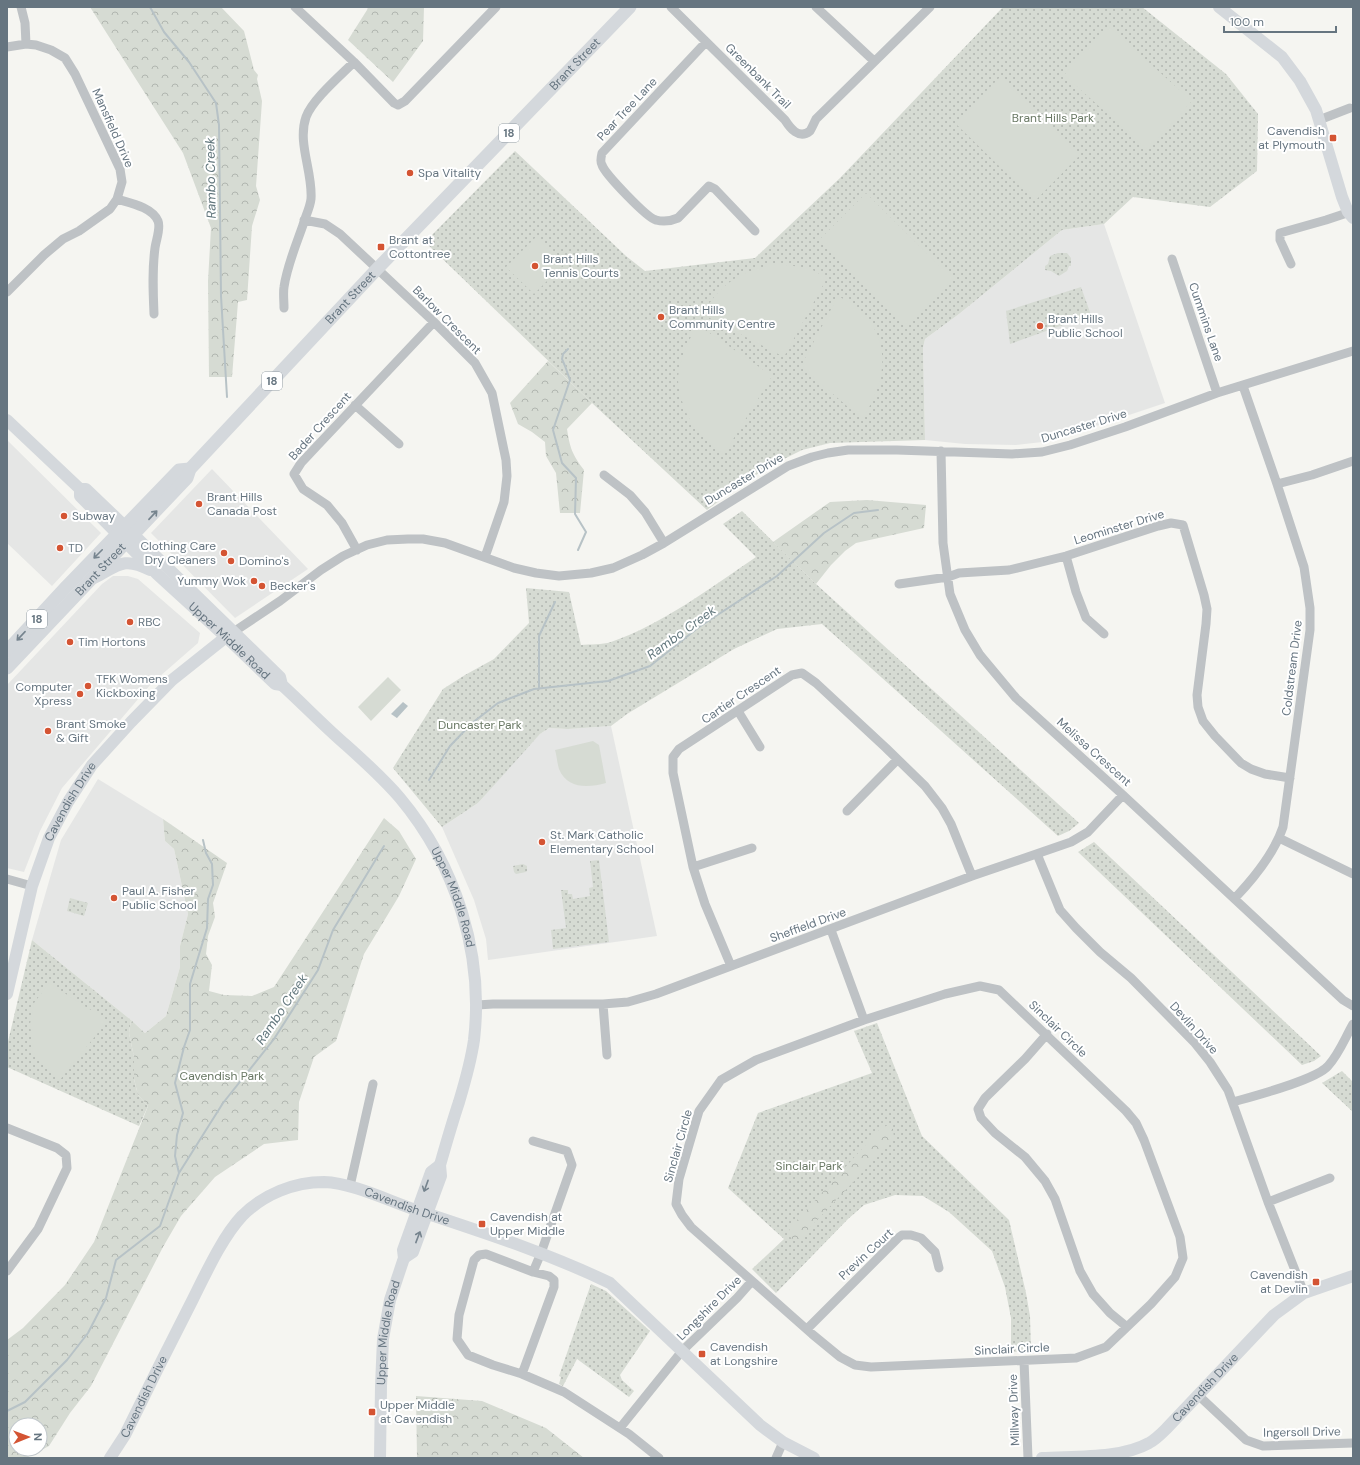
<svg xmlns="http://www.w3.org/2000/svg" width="1360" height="1465" font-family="'DM Sans',sans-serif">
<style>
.built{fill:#e5e6e5}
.grass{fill:url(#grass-dots)}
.forest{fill:url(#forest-crowns);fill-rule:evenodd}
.pitch{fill:#d6dbd3}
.water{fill:url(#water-ripples)}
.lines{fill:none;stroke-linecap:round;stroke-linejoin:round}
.stream{stroke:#b7c2c6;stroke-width:2}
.street{stroke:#bec2c5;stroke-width:9}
.secondary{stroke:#d4d8dc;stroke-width:12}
.primary{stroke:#d4d8dc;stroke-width:13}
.oneway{stroke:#76848e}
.poi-dot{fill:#d45433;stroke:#fff;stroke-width:1.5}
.labels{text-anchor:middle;stroke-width:4;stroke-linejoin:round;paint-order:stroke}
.shield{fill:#fff;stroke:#949ea6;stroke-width:1}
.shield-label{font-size:11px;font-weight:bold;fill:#667580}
.street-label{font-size:12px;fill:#667580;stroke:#fff}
.park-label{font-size:12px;fill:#697864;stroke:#fff}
.poi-label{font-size:12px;fill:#667580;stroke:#fff;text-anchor:start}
.water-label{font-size:13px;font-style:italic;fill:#62777d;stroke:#fff}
</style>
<defs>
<pattern id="grass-dots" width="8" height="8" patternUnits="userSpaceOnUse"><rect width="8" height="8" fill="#d6dbd3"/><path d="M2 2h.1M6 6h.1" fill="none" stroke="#b1b6b0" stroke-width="1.8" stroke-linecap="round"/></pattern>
<pattern id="forest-crowns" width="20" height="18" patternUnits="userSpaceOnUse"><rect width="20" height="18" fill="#d6dbd3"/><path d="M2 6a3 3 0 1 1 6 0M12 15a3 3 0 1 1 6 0" fill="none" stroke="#b1b6b0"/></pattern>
<pattern id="water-ripples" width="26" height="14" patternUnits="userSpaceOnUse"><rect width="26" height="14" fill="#b7c2c6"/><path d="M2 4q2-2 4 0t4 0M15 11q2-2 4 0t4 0" fill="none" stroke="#99a2a6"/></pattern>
</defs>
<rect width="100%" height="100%" fill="#f5f5f1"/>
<path class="built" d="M1104,224L1165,403L1051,441L1016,445L965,444L925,440L923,348L925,339L959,314L1062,230Z
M7,440L101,533L52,586L7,543Z
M212,469L308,569L235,618L151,533Z
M113,576H128L138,579L200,633L198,643L151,684L62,788L40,831L24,872L7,868V685L102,584Z
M611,726L657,936L488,960L486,939L474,900L442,827L478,803L521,754L540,734L549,728L568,729Z
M98,779L163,819L165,841L174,849L188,914L180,946V967L166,1016L145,1033L131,1020L32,940L61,840Z"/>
<path class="grass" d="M1003,7H1142L1226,74L1258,114L1257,171L1210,207L1133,197L1104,224L1062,230L959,314L925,339L923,348L925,440L830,443L802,450L776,463L744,482L707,510L592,403L425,242L515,151L626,256L645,271L755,258L840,178Z
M1058,253H1067L1071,258V266H1069L1067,271L1059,276L1051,271L1045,270V266L1048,264L1050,256Z
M1081,287L1091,315L1010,344L1006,311Z
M742,511L816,584L1079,823L1069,831L1058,836L822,624L777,629L734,649L627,714L611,726L568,729L549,728L540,734L478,803L442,827L393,768L443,689L465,675L494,659L529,623L526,588L569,592L581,645C590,644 602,645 611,642C661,625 712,587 756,557L723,524Z
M1094,842L1321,1056L1314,1061L1302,1065L1078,852Z
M599,860L609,942L553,949L551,930L566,928L561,890H568V894H572L573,899L590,896L589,888L593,887L590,861Z
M523,864L527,866V871L526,872L516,874L514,872L513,866Z
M70,898L88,903L84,916L67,911Z
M32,940L131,1020L129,1033L134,1057V1079L138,1095L148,1106L139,1126L7,1067V1046Z
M877,1023L922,1136L1009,1220L1026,1293L1030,1316L1031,1351L1011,1352V1318L1005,1287L992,1251L949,1212L923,1196L895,1195L864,1205L848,1219L776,1293L752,1269L784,1239L728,1188L758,1113L872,1073L854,1031Z
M1342,1071L1353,1082V1112L1322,1083Z
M591,1284L606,1291L650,1331L620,1375L622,1380L634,1391L629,1397L577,1359L563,1386L559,1384L561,1377L559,1376Z"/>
<path class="forest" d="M90,7H221L244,31L254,70L258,75L257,79L262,101L256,186L260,200L252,226L247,300L238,302L232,377H209L208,281L211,228L183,153Z
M368,7H424L423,41L393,82L348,40L367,10Z
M548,361L592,403L567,429C570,448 572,454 584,470L580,513H560L556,473L546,456L545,442L532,432L518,424L510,403Z
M867,500L926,505L924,528L856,543L845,551L831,565L816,584L773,542L830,502Z
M384,818L399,831L416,859L399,896L364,954L336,1041L314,1057L299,1102L298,1140L264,1144L215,1177L181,1216L163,1247L91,1386L70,1413L49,1446L26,1458H7V1340L23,1328L65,1285L94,1242L148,1106L138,1095L134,1079V1057L129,1033L131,1020L145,1033L166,1016L180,967V946L188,914L174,849L165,841L163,819L227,863L213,903L215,917L208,936L206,954L212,965L209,991L224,995L252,996L274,987ZM16,1425H40V1449H16Z
M888,1125L893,1129L894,1139L803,1235L797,1240H793C789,1236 788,1233 790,1228L880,1129Z
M416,1396L482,1401L546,1428L584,1458H417Z"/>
<path class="pitch" d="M1108,26L1192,101L1148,150L1064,75Z
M1000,77L1080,155L1035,201L955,123Z
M866,193L953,279L907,326L820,239Z
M536,237L563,265L534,294L506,267Z
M769,265H786L809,268L827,278L785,355L782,356L702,314C721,284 736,274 769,265Z
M838,296C843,299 850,302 854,305C894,337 887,381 862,419L804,369L803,362Z
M698,325L771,375V378L724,454C701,439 684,419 680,391C679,387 678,383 678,379C679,360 688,340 698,325Z
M388,677L401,690L371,721L358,707Z
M593,741L599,745L606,783C588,788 567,789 559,769C557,763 557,756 555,750Z
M49,983L86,1007L105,1018V1024L59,1081L33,1052L30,1024L34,1003Z"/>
<path class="water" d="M403,702L408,706L397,718L391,714Z"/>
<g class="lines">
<path class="stream" d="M150,7L164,32L189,62L216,103L219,125L221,296L227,397
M568,349L563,354L562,359L565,366L570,380L553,430L562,463L576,478L575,514L586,532L578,550
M539,689V636L555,602
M429,780L450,746L472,723L498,703L534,689L608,681L650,666L699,627L777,576L824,533L854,513L878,510
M179,1173L175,1156L177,1135L183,1113L175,1083L184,1047L190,1030V984L207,928L208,899L213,885L212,864L206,853L203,840
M7,1411L25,1402L67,1360L88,1333L106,1298L116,1260L160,1226L179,1173L223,1103L274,1039L318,970L333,930L384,846"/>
<path class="street" d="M21,7L25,23L26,44
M295,7L354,62L394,103L398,105L405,101L496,7
M671,7L785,120C790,128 799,140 810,131C812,128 814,123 816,119L930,7
M816,7L874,61
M706,42L602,153C601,157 600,162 602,165C605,174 647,218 656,220C663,222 671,221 678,218L709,186L715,189L755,231
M7,47L26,44L36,45L51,50L65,58L75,74L120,169L122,182L117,199L110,209L79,231L63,239L44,255L7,292
M1319,120L1350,108
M117,199C130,203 152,207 158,221C161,228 156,240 155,248C152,270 153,291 154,314
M304,220L325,224L340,234L434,322L475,363L492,393L506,460L507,476L504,502L485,557
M1172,259L1217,393
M1291,264L1280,240V233L1326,220L1353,211
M284,308C284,301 283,293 284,287C287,266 296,245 303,225C305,217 310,208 311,199C313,172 297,143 306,117C312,100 340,76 354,62
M355,405L399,444
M941,451L943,543L950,594L965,630L980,655L1016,698L1123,795L1343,1000L1353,1006
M604,475L630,495L645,512L664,543
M1277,484L1312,475L1353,461
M357,550L342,523L327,505L303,489L294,474L301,463L316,447L434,322
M1066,556L1076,592L1086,618L1104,634
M899,584L948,577L959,573L1009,570L1066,556L1158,526L1171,523L1183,525L1204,595L1207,609L1206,624L1197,695L1198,707L1203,721L1215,736L1241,763L1251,769L1265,774L1290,778
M229,635L280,601L321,570L343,556L367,545L387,540L408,539H423L445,543L514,568L536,573L559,576L591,573L613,568L642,555L664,543L788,466L812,457L828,453L848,450H897L1012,454L1042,452L1070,445L1125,427L1217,393L1353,351
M738,711L760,747
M847,811L897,760
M1279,838L1353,874
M1037,854L1060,910L1076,928L1100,952L1131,978L1194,1042L1210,1062L1228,1090L1268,1202L1304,1293
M693,867L752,848
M7,879L32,886
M1235,898C1254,878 1274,854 1283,827L1310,630V608L1304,567L1277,484L1243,386
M831,930L864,1020
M731,966L705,904L693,867L673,773V757L679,749L792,675L802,673L816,683L886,748L925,786L942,808L951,824L972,876
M980,986L999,990L1126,1111L1136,1123L1144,1140L1180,1237L1183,1258L1175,1277L1151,1304L1106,1347L1076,1358L871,1367L855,1365L840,1357L812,1334L691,1227L682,1215L676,1204L679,1179L699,1111L721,1080L756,1060L864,1020L945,994Z
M603,1004L607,1055
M477,1005L493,1004H603L628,1002L656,994L972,876L1071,842L1088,832L1123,795
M1047,1034L1025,1059L985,1098L978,1109L981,1118L995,1133L1025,1157L1045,1181L1055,1199L1080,1271L1093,1294L1110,1313L1127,1327
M1233,1102C1254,1096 1316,1080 1328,1066C1339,1054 1345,1038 1353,1024
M7,1128L57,1148L66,1155L67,1168L38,1229L7,1271
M533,1141L567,1151L572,1165L541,1253L533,1272
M350,1186L373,1084
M1268,1202L1330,1178
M807,1329L898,1238L902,1235H911L921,1238L935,1252L939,1268
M1024,1361L1028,1458
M522,1374L554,1287V1280L549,1276L533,1272L486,1254L479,1255L474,1260L459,1315L457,1339L468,1355L493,1365L522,1374L564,1392L629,1434L659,1458
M1198,1395L1246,1440L1263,1446L1353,1443
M620,1428L682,1351L737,1298L752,1281
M776,1458L783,1442"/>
<g class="secondary">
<path d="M1219,7L1282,57L1300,81L1316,110L1342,197L1348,212L1353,218"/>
<path id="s1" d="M7,420L80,489H86L134,535L280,677L282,685C304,705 324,726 346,745C365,762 384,779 400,798C456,865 484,954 474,1040C471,1061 465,1082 459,1102C452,1123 446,1144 440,1165L441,1176L413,1252L404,1258"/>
<path id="s2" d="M80,489V496L157,574L226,637L275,684L282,685"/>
<path d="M94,578C118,566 123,556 150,570"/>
<path id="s3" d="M7,994L32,886L49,838L68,802L92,765L131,722L172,680L226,637"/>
<path id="s4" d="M110,1458L125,1435C147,1390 170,1344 193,1299C206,1273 223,1236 242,1216C264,1194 294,1182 324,1182C353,1183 389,1201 416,1210C482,1232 548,1253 610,1283L760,1425L783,1442L814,1458"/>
<path id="s5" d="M380,1458L381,1386L383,1339L390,1300L404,1258L403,1250L431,1172L440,1165"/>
<path id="s6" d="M1042,1458C1074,1456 1121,1459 1149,1443C1155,1440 1161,1434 1166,1429L1274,1315L1304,1293L1353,1276"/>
</g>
<g class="primary">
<path d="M7,651L67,586L179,470L190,469"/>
<path id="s7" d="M7,668L187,478L190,469L377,269L630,7"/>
</g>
</g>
<defs><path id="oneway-shaft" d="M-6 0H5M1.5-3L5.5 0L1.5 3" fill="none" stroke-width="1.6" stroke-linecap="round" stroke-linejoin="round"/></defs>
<g class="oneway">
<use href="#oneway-shaft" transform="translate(153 515) rotate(-47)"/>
<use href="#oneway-shaft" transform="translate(98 554) rotate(135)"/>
<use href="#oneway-shaft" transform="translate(21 636) rotate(133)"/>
<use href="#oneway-shaft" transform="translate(426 1186) rotate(110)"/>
<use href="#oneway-shaft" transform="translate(418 1237) rotate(-69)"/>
</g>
<g class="poi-dot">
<rect x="1329" y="134" width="8" height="8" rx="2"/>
<circle cx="410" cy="173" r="4"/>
<rect x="377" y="243" width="8" height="8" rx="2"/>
<circle cx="535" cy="266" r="4"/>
<circle cx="661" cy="317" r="4"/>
<circle cx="1040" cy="326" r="4"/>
<circle cx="199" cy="504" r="4"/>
<circle cx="64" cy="516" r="4"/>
<circle cx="60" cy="548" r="4"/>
<circle cx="224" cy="553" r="4"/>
<circle cx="231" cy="561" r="4"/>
<circle cx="254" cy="581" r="4"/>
<circle cx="262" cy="586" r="4"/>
<circle cx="130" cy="622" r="4"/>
<circle cx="70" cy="642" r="4"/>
<circle cx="88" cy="686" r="4"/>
<circle cx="80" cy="694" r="4"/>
<circle cx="48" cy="731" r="4"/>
<circle cx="542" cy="842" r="4"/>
<circle cx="114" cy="898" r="4"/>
<rect x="478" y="1220" width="8" height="8" rx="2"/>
<rect x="1312" y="1278" width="8" height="8" rx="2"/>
<rect x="698" y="1350" width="8" height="8" rx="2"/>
<rect x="368" y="1408" width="8" height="8" rx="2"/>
</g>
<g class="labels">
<g class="shield">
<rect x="499" y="124" width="20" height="18" rx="3"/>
<rect x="262" y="372" width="20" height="18" rx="3"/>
<rect x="27" y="610" width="20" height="18" rx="3"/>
</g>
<g class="shield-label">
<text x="509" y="137">18</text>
<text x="272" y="385">18</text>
<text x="37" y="623">18</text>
</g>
<g class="street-label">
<text dy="4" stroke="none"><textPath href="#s7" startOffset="830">Brant Street</textPath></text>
<text transform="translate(758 76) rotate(45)" y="4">Greenbank Trail</text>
<text transform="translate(627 109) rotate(-47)" y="4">Pear Tree Lane</text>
<text transform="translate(113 128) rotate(66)" y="4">Mansfield Drive</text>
<text dy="4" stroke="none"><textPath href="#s7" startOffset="506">Brant Street</textPath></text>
<text transform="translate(447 320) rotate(45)" y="4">Barlow Crescent</text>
<text transform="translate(1206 322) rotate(71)" y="4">Cummins Lane</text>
<text transform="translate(320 426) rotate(-48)" y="4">Bader Crescent</text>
<text transform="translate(1084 426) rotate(-17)" y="4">Duncaster Drive</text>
<text transform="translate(744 479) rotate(-31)" y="4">Duncaster Drive</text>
<text transform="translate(1119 527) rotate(-17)" y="4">Leominster Drive</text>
<text dy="4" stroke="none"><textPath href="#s7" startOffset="136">Brant Street</textPath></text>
<text dy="4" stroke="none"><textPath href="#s2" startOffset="215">Upper Middle Road</textPath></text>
<text transform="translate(1292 668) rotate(-83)" y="4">Coldstream Drive</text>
<text transform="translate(741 695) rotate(-34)" y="4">Cartier Crescent</text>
<text transform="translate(1094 752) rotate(42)" y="4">Melissa Crescent</text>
<text dy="4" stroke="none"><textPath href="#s3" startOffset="204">Cavendish Drive</textPath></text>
<text dy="4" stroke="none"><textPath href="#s1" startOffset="662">Upper Middle Road</textPath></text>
<text transform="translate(808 925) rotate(-20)" y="4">Sheffield Drive</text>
<text transform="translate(1194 1028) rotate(48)" y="4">Devlin Drive</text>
<text transform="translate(1058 1029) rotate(44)" y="4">Sinclair Circle</text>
<text transform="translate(678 1146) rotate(-74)" y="4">Sinclair Circle</text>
<text dy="4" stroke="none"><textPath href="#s4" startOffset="454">Cavendish Drive</textPath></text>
<text transform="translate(866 1254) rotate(-43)" y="4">Previn Court</text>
<text transform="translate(709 1308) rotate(-45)" y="4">Longshire Drive</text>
<text dy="4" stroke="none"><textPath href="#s5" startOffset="126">Upper Middle Road</textPath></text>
<text transform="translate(1012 1349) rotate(-3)" y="4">Sinclair Circle</text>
<text dy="4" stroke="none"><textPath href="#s6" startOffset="188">Cavendish Drive</textPath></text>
<text dy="4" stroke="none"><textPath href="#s4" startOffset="70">Cavendish Drive</textPath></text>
<text transform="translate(1014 1410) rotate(-92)" y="4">Millway Drive</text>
<text transform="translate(1302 1432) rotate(-1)" y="4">Ingersoll Drive</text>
</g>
<g class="park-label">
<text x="1053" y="122">Brant Hills Park</text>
<text x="480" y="729">Duncaster Park</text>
<text x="222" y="1080">Cavendish Park</text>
<text x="809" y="1170">Sinclair Park</text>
</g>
<g class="poi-label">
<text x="1325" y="135" text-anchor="end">Cavendish<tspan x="1325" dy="14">at Plymouth</tspan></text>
<text x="418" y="177">Spa Vitality</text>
<text x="389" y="244">Brant at<tspan x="389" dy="14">Cottontree</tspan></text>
<text x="543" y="263">Brant Hills<tspan x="543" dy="14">Tennis Courts</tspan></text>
<text x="669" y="314">Brant Hills<tspan x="669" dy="14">Community Centre</tspan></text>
<text x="1048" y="323">Brant Hills<tspan x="1048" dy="14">Public School</tspan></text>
<text x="207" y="501">Brant Hills<tspan x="207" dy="14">Canada Post</tspan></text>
<text x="72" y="520">Subway</text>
<text x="216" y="550" text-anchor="end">Clothing Care<tspan x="216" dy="14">Dry Cleaners</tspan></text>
<text x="68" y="552">TD</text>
<text x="239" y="565">Domino's</text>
<text x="246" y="585" text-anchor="end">Yummy Wok</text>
<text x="270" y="590">Becker's</text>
<text x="138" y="626">RBC</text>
<text x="78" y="646">Tim Hortons</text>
<text x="96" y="683">TFK Womens<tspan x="96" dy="14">Kickboxing</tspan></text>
<text x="72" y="691" text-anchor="end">Computer<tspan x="72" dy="14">Xpress</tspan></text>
<text x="56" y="728">Brant Smoke<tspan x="56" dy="14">&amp; Gift</tspan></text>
<text x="550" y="839">St. Mark Catholic<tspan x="550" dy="14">Elementary School</tspan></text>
<text x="122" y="895">Paul A. Fisher<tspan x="122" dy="14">Public School</tspan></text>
<text x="490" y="1221">Cavendish at<tspan x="490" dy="14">Upper Middle</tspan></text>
<text x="1308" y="1279" text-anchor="end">Cavendish<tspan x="1308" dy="14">at Devlin</tspan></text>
<text x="710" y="1351">Cavendish<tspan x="710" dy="14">at Longshire</tspan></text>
<text x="380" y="1409">Upper Middle<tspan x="380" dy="14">at Cavendish</tspan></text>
</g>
<g class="water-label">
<text transform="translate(210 178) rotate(-91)" y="5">Rambo Creek</text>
<text transform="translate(681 632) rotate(-36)" y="5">Rambo Creek</text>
<text transform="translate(281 1009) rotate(-56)" y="5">Rambo Creek</text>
</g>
</g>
<rect width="1360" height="1465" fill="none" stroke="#667580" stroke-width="16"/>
<g transform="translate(28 1437) rotate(89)"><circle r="19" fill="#ffffff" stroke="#c2c8cc"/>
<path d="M0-3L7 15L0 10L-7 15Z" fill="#d45433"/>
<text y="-6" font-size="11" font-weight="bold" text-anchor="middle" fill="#667580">N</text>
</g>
<path d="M1224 26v6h112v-6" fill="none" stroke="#667580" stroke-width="2"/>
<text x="1230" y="26" font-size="12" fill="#667580" stroke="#ffffff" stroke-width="3" paint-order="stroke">100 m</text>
</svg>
